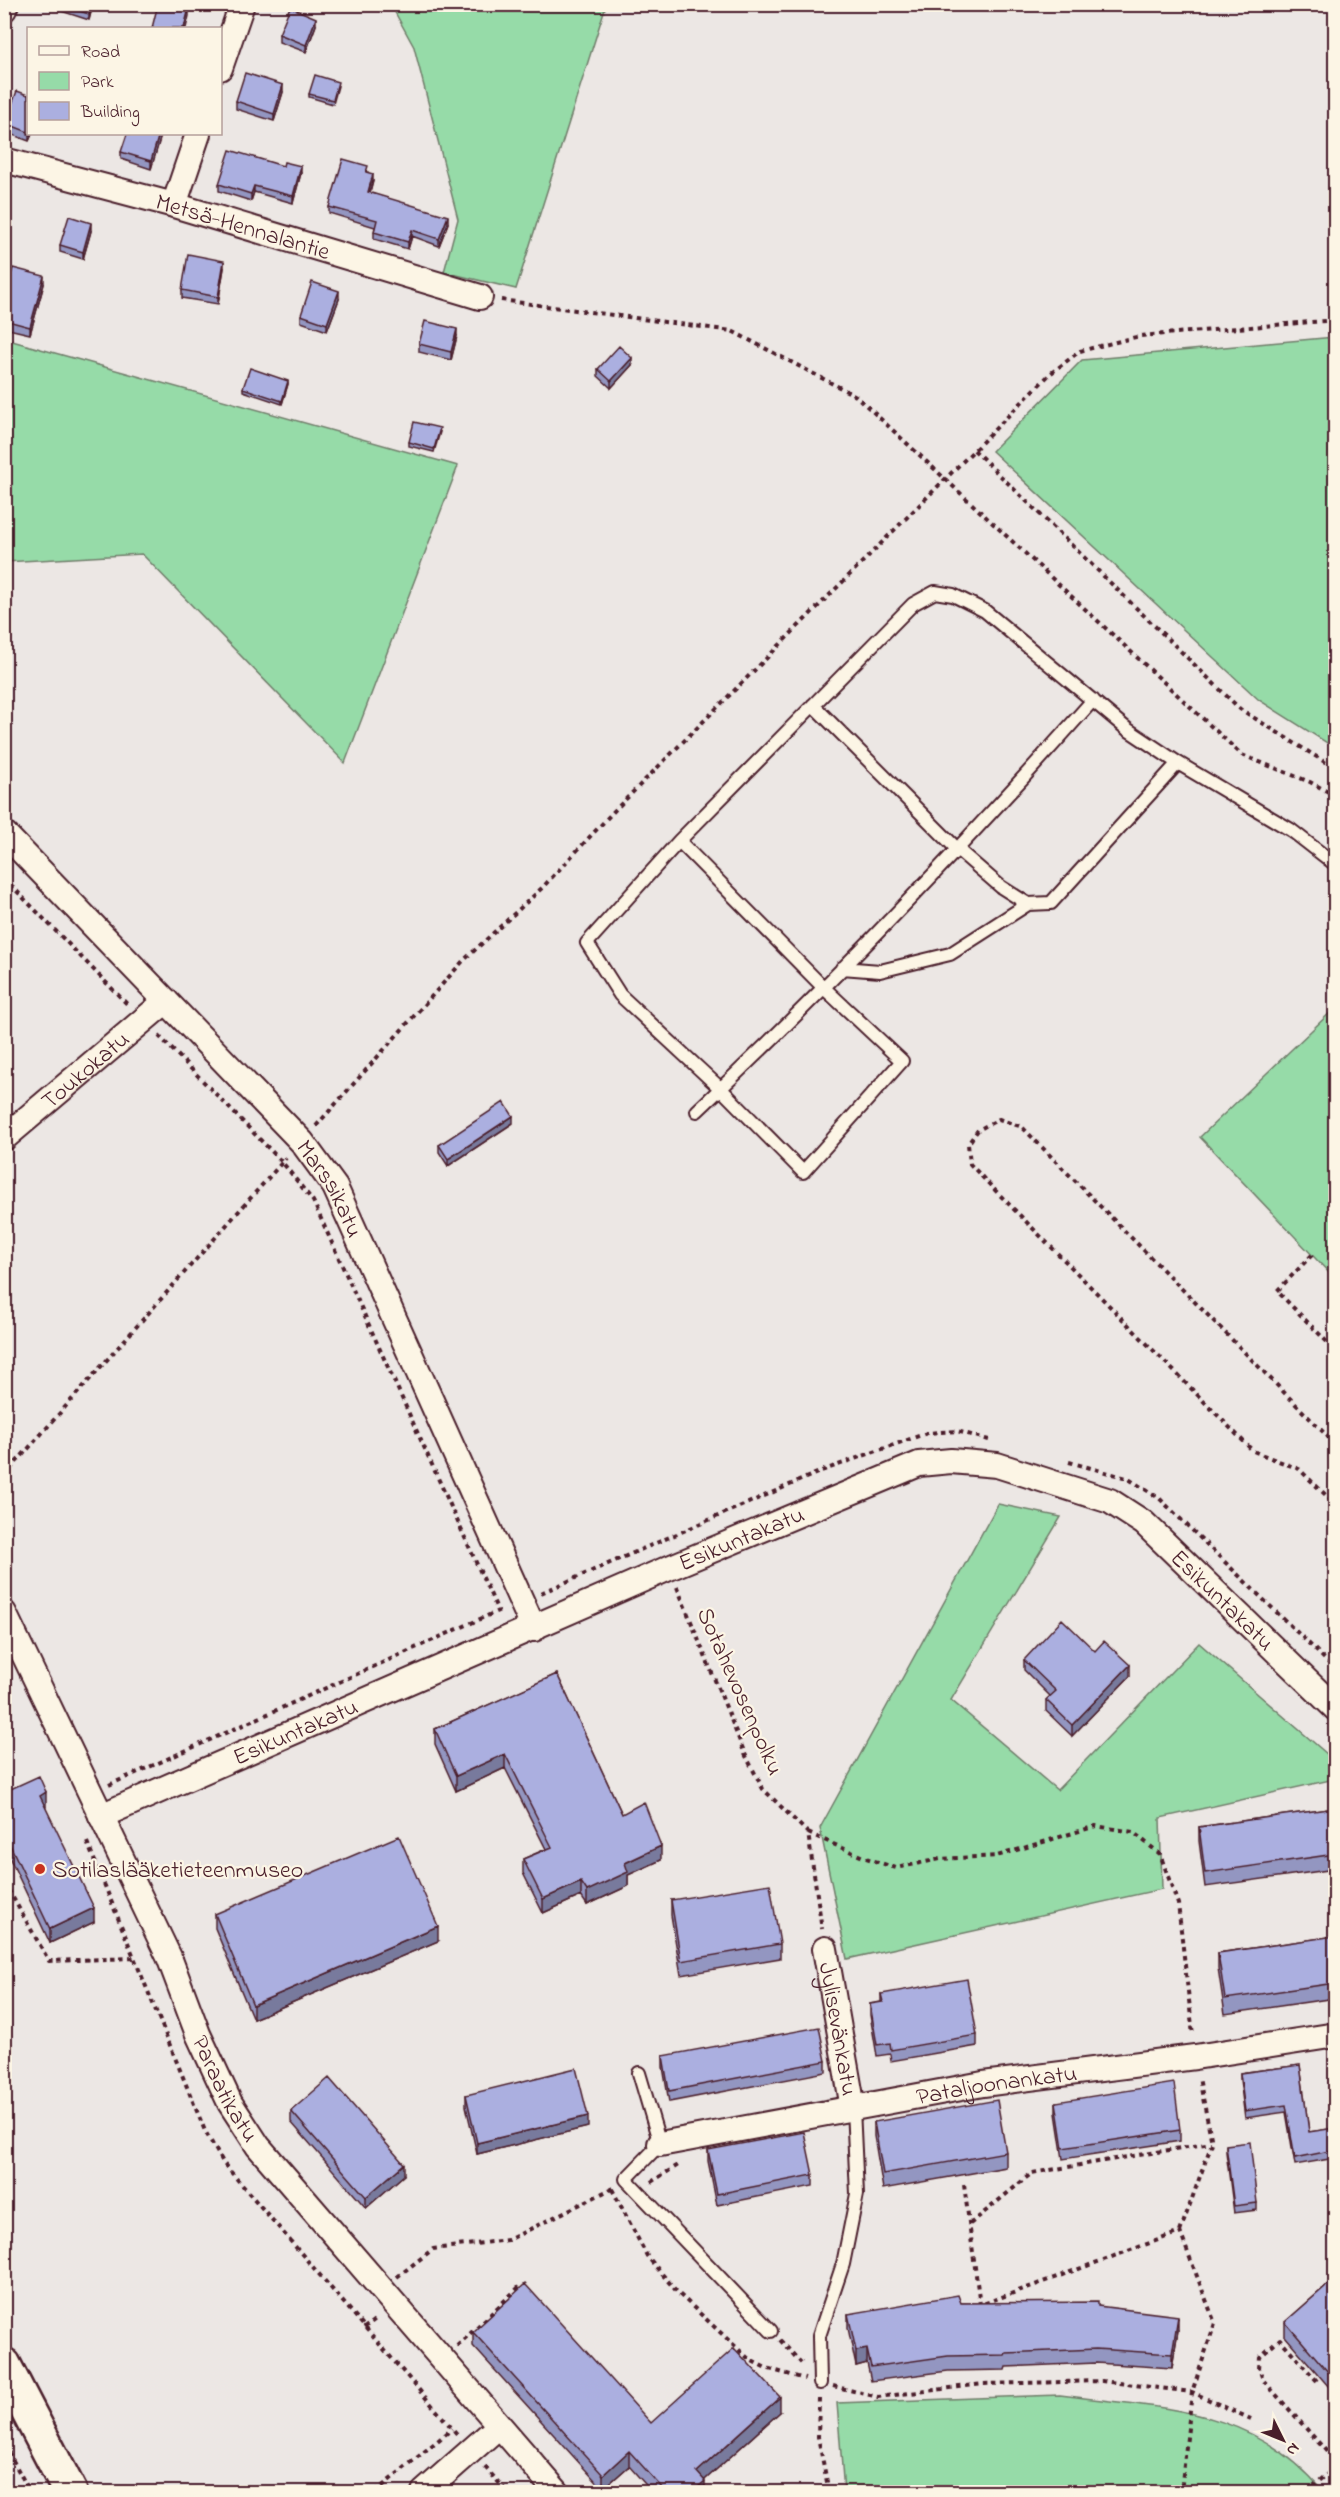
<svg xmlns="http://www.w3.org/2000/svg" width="1340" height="2497" font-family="'Indie Flower',sans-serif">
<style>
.green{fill:#96dba8;stroke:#707d6a;stroke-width:1.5}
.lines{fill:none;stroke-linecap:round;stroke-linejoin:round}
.service-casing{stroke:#4a1f2b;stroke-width:16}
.minor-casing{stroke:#4a1f2b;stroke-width:28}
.secondary-casing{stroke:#4a1f2b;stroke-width:38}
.path{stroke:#4a1f2b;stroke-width:4;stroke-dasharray:4.5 4.5;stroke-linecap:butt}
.service{stroke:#fcf5e5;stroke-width:12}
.minor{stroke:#fcf5e5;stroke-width:24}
.secondary{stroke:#fcf5e5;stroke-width:33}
.wall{fill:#9396c1;stroke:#4a1f2b;stroke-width:1.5}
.shaded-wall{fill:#787a9d;stroke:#4a1f2b;stroke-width:1.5}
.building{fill:#abafe0;stroke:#4a1f2b;stroke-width:1.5}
.poi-dot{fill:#c8321e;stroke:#fcf5e5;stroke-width:2}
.labels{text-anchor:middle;stroke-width:4.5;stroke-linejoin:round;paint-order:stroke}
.street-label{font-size:24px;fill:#4a1f2b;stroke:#fcf5e5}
.poi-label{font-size:24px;fill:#4a1f2b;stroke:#fcf5e5;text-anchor:start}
</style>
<rect width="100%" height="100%" fill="#ece7e4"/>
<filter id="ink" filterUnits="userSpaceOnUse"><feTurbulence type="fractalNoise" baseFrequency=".0167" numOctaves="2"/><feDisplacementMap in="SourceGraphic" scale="12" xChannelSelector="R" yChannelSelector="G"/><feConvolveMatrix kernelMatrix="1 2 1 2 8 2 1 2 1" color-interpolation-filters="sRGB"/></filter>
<g filter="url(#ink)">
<path class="green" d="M391,5H606L516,289L444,272L458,219L414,47Z
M1335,337H1336L1335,748L1259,700L992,451L1082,360Z
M5,339L458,466L345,763L142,554L5,562Z
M1335,1008V1279L1200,1137Z
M998,1504L1061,1517L951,1700L1057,1790L1199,1643L1335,1761V1779L1160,1818L1162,1889L847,1959L820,1828Z
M1060,2395C1164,2409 1252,2406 1324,2492H844L837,2403Z"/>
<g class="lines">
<g class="service-casing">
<path id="service" d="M813,705L957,849L1001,887L1028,904L1051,903L1178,763
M679,841L587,943L620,995L721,1089L803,1172L902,1061L823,987L679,841L913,604L935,592L953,595L985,611L1127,729L1178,763L1291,830L1336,865
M842,968L880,971L950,954L1028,904
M697,1111C835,981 967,842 1093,700
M639,2073L660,2144L626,2179L771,2331
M820,2383L819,2336L843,2264L857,2194L853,2108"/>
</g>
<g class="minor-casing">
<g id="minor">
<path d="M4,9L6,4"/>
<path d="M220,68L242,4"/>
<path id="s1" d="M4,160L174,205L480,297"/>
<path d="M174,205L198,134"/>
<path id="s2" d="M4,833L302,1142L335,1187L534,1629"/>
<path id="s3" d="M4,1138L166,1001"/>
<path id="s4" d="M4,1613L169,1957L198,2034L230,2103L258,2146L557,2492"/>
<path id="s5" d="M101,1816L669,1568L919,1464L951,1461L997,1465L1110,1501L1144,1523L1336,1709"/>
<path id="s6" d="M825,1949L853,2108"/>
<path id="s7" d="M660,2144L983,2084L1195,2057L1336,2035"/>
<path d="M424,2492L499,2426"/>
</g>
</g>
<g class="secondary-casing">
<path id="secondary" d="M4,2365L70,2492"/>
</g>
<path class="path" d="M501,300L732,331L856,396L1242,755L1310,782L1336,796
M974,450L1240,709L1336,769
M4,878L128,1005
M316,1126L463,961L542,888L613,812L1050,374L1080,351L1140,336L1336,320
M1312,1255L1277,1291L1336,1351
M1336,1445L1022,1127L999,1119L978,1130L968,1144L970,1164L985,1180L1253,1451L1299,1469L1336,1505
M1069,1462L1127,1478L1159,1498L1336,1670
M4,1476L286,1158
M677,1587L745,1754L763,1789L808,1833L822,1929
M541,1593L824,1470L927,1433L957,1431L989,1440
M109,1785L498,1611L313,1201L282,1162L159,1036
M808,1833L863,1857L896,1868L940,1859L997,1856L1096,1826L1133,1832L1160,1854L1178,1904L1193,2035
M87,1842L205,2131L224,2164L457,2434
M4,1882L49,1961L135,1958
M651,2182L680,2164
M964,2185L980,2305L1180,2232L1215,2323L1192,2392L1181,2492
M612,2189L647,2256L678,2293L750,2360L766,2368L805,2379
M970,2224L1032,2173L1211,2143
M1180,2232L1212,2143L1199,2078
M397,2277L433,2249L508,2240L613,2188
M364,2328L377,2318
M780,2340L804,2366
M457,2346L519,2287
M1317,2381L1280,2339L1260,2357L1259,2368L1263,2380L1336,2462
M833,2386L878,2397L983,2384L1102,2381L1192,2392L1251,2419
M819,2398L818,2437L829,2492
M4,2444L30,2492
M485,2467L507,2492
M375,2492L452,2429
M1306,2492L1336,2467"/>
<use href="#service" class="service"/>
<use href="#minor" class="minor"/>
<use href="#secondary" class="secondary"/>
</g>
<path class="wall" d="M93,4L89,20L58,10V5Z
M316,25L306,52L279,42V34Z
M338,86L333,104L309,97V94Z
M283,92L274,121L236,109V101Z
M28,95V134H32L29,141L5,132V123Z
M161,134L151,169L121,159V152Z
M283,166L301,173L293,203L254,192L251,201L219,191V184Z
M368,172L373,181L370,193L448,223L439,246L412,236L408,249L374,239V232L375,227L329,213V207Z
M91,231L83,259L60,252V245Z
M224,268L218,304L182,298V290Z
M44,284L30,334L4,328V298Z
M339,299L327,331L301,322V315Z
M457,336L451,360L419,352V344Z
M632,365L611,388L598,376V369Z
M288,384L282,404L243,391V388Z
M440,432L434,452L409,446V442Z
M513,1123L448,1166L439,1152V1145Z
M1095,1651L1130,1676L1072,1736L1046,1711V1700L1050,1696L1024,1670V1660Z
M557,1674L622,1814L661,1860L628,1875V1886L587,1905L581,1896L543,1913L523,1873V1859L546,1849L505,1768L456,1791L435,1744V1729Z
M4,1792L46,1807H45L94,1922L50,1943L4,1846Z
M1335,1808V1869L1205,1887L1199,1841V1827Z
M671,1900L780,1944V1958L681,1975L671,1915Z
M215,1914L438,1941L253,2019L215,1928Z
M1335,1936V1998L1225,2014L1218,1968V1953Z
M881,1994L977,2035V2046L891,2061L890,2054L877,2056L870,2015V2004L881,2002Z
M663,2056L826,2061V2072L669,2102L663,2067Z
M1300,2065L1309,2132L1335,2128V2158L1295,2165L1286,2112L1245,2118L1240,2080V2073Z
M466,2095L588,2127L477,2154L466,2106Z
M1056,2102L1180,2130V2141L1063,2159L1056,2113Z
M291,2111L404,2175L366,2208L291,2122Z
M874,2122L1006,2152V2167L883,2189L874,2136Z
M1226,2145L1257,2203V2210L1234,2213L1226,2152Z
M708,2150L813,2175V2186L717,2205L708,2161Z
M1335,2278V2394L1285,2336V2322Z
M961,2303L1098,2306L1178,2330L1172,2368L1096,2363L1006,2367L1005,2370L948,2371L871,2381L867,2363L856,2366L848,2328V2314Z
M473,2332L651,2423L780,2412L704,2480L705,2493H653L629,2466L603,2489L473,2346Z"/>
<path class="shaded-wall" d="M91,4H93L89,20V14Z
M189,8V16L186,28H184Z
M316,18V25L306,52V45Z
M283,85V92L274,121V114Z
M29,134H32L29,141Z
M159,134H161V136L151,169V161Z
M301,166V173L293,203V196Z
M373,174V181L368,199V192Z
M254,186V192L251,201V194Z
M448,216V223L439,246V239Z
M91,223V231L83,259V252Z
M412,230V236L408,249V242Z
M224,261V268L218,304V297Z
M44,276V284L30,334V327Z
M339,291V299L327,331V324Z
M457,329V336L451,360V352Z
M632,358V365L611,388V381Z
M288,381V384L282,404V401Z
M513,1116V1123L448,1166V1159Z
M1130,1665V1676L1072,1736V1725Z
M505,1754V1768L456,1791V1776Z
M46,1792V1807L40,1810V1796Z
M661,1846V1860L628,1875V1886L587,1905V1891L625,1863Z
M581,1882V1896L543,1913V1899Z
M94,1908V1922L50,1943V1929Z
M438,1926V1941L253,2019V2005Z
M588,2116V2127L477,2154V2143Z
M404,2164V2175L366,2208V2197Z
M1178,2316V2330L1172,2368V2354Z
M867,2349V2363L856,2366V2351Z
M780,2397V2412L697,2487V2472Z
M629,2451V2466L603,2489V2475Z
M705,2481V2493H698V2487Z"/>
<path class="building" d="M58,4H91L89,14Z
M158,4H173L189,8L184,28H152Z
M290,7L316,18L306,45L279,34Z
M245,73L283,85L274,114L236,101Z
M315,75L338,82L333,100L309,94Z
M17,91L28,95V132L5,123Z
M127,134H159L151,161L121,152Z
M230,150L283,166L284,162L301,166L293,196L254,186L251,194L219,184Z
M343,159L368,166L366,172L373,174L368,192L448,216L439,239L412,230L408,242L374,232L377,220L329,207Z
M69,216L91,223L83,252L60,245Z
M188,254L224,261L218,297L182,290Z
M13,268L44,276L30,327L4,320V298Z
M312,282L339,291L327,324L301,315Z
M425,321L457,329L451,352L419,344Z
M619,346L632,358L611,381L598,369Z
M250,368L288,381L282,401L243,388Z
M414,422L440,428L434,449L409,442Z
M504,1102L513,1116L448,1159L439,1145Z
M1062,1619L1095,1651L1104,1641L1130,1665L1072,1725L1046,1700L1056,1691L1024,1660Z
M557,1674L622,1814L644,1802L661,1846L625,1863L628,1872L587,1891L581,1882L543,1899L523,1859L552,1847L505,1754L456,1776L435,1729Z
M39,1776L46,1792L40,1796L94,1908L50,1929L4,1832V1792Z
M1335,1808V1854L1205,1873L1199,1827Z
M399,1836L438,1926L253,2005L215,1914Z
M770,1884L780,1944L681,1961L671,1900Z
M1335,1936V1983L1225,1999L1218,1953Z
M967,1979L977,2035L891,2050L890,2043L877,2045L870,2004L883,2002L881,1994Z
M819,2027L826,2061L669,2091L663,2056Z
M1300,2065L1309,2132L1335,2128V2150L1295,2158L1286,2105L1245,2111L1240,2073Z
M576,2068L588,2116L477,2143L466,2095Z
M329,2078L404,2164L366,2197L291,2111Z
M1174,2083L1180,2130L1063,2148L1056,2102Z
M997,2100L1006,2152L883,2174L874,2122Z
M804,2132L813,2175L717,2194L708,2150Z
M1250,2142L1257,2203L1234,2206L1226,2145Z
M1335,2278V2380L1285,2322Z
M525,2284L651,2423L734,2348L780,2397L697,2472L705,2481L698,2487L704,2493H662L664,2490L629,2451L603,2475L473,2332Z
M958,2295L961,2303L1098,2302V2306L1178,2316L1172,2354L1096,2349L1006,2353L1005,2355L948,2356L871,2367L867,2349L856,2351L848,2314Z"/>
</g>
<circle class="poi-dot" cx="40" cy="1869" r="6"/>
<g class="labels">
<g class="street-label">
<text dy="8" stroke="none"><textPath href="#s1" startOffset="248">Metsä-Hennalantie</textPath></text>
<text dy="8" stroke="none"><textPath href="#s3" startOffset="106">Toukokatu</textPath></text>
<text dy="8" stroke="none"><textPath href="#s2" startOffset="484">Marssikatu</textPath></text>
<text dy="8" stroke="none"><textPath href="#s5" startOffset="698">Esikuntakatu</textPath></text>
<text dy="8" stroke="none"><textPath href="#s5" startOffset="1238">Esikuntakatu</textPath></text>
<text transform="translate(741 1691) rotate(66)" y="8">Sotahevosenpolku</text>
<text dy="8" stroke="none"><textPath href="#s5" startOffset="212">Esikuntakatu</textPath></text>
<text dy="8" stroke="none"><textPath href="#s6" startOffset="81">Jylisevänkatu</textPath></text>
<text dy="8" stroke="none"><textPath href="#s7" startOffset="342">Pataljoonankatu</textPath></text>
<text dy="8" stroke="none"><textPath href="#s4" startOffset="525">Paraatikatu</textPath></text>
</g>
<g class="poi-label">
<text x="52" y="1877">Sotilaslääketieteenmuseo</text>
</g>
</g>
<rect width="1340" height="2497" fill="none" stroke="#fcf5e5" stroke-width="24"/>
<rect x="12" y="12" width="1316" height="2473" fill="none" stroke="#4a1f2b" stroke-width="2" filter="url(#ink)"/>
<rect x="27" y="27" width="195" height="108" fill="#fcf5e5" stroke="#b59f9b" stroke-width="1.5"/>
<rect x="39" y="46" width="30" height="9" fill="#fcf5e5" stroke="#b59f9b" stroke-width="1.5"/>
<text x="81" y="57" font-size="18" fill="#4a1f2b">Road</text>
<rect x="39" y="72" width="30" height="18" fill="#96dba8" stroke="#b59f9b" stroke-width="1.5"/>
<text x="81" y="87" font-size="18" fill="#4a1f2b">Park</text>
<rect x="39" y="102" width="30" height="18" fill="#abafe0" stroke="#b59f9b" stroke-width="1.5"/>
<text x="81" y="117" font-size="18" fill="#4a1f2b">Building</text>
<g transform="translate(1283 2440) rotate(133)" stroke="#fcf5e5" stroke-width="4.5" paint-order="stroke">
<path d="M0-4.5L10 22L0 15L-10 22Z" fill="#4a1f2b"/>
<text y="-9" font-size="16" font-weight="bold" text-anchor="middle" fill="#4a1f2b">N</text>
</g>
</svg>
